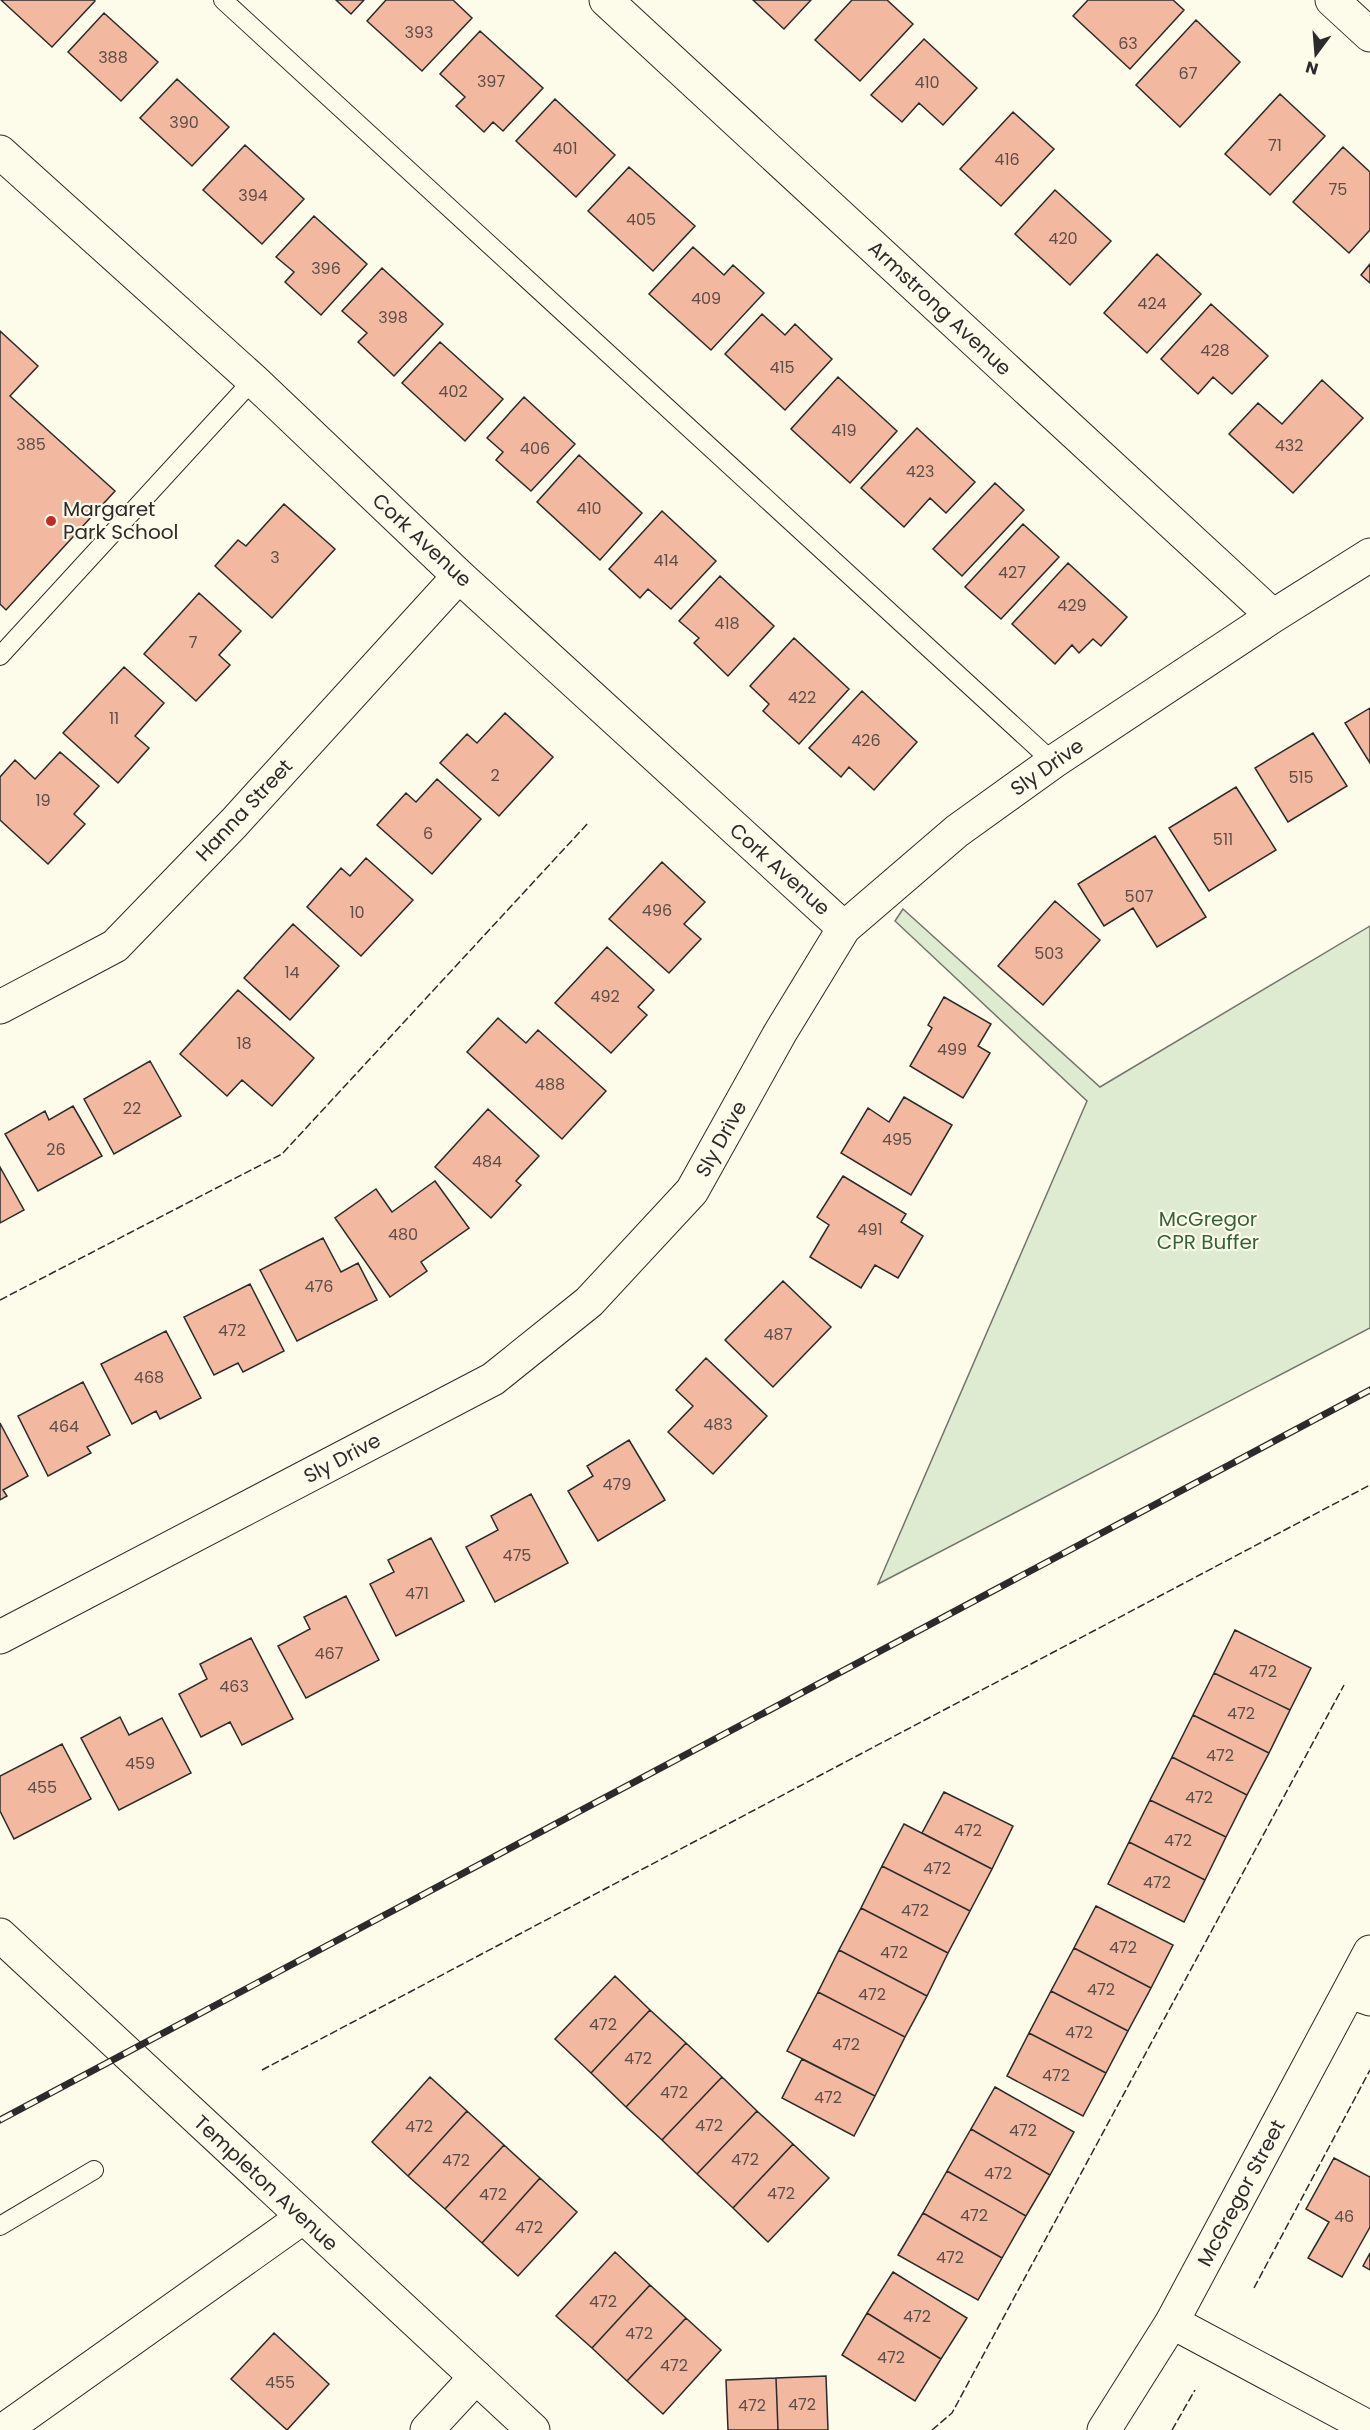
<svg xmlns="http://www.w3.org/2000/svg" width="1370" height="2430" font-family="Poppins,sans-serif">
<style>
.green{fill:#deebd1;stroke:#74746e;stroke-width:1.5}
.building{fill:#f2b8a0;stroke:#2b2b2b;stroke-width:1.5}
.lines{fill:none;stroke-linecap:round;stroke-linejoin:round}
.lane-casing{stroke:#2b2b2b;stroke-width:20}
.street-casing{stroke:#2b2b2b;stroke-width:35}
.secondary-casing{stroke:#2b2b2b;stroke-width:35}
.lane{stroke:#fdfbea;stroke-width:18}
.street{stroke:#fdfbea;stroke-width:33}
.secondary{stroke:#fdfbea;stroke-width:33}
.rail-casing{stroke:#2b2b2b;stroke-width:7}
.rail{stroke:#fdfbea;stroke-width:4.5;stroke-dasharray:14;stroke-linecap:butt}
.fence{stroke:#2b2b2b;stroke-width:1.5;stroke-dasharray:8 3;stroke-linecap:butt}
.poi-dot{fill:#c62828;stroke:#fdfbea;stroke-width:2}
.labels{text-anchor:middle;stroke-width:4.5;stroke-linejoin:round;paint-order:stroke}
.number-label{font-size:16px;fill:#5d4e48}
.street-label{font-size:20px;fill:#2b2b2b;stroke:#fdfbea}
.poi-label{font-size:20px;fill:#2b2b2b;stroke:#fdfbea;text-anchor:start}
.park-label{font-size:20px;fill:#34623c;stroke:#fdfbea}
</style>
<rect width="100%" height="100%" fill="#fdfbea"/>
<path class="green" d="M903,909L1100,1087L1370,926V1328L878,1584L1087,1101L895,921Z"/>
<path class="building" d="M1,0H94L95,1L52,47Z
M336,0H364L351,14Z
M386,0H453L472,18L422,71L367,21Z
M753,0H811L784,29Z
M852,0H887L913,24L860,81L815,40Z
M1088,0H1173L1184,10L1130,69L1073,16Z
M104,13L158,62L121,101L68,52Z
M1196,20L1240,62L1180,127L1136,85Z
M480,31L543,88L503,131L493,122L484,132L456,106L465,97L440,74Z
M924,39L977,88L943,125L919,103L902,122L871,95Z
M177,79L229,127L192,166L140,118Z
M1280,94L1325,136L1270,195L1225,154Z
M555,99L615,155L576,197L516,141Z
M1013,112L1054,149L1001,206L960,169Z
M245,145L304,199L262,244L203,190Z
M1343,147L1370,172V230L1349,253L1293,202Z
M629,167L695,226L653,271L588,211Z
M1055,190L1111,241L1070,285L1015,234Z
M314,216L367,264L321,315L285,282L294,272L276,257Z
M693,247L724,275L733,265L764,293L711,350L649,294Z
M1157,254L1201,294L1147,353L1104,313Z
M1370,264V283L1361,275Z
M382,268L443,324L394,376L358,342L367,333L342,311Z
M1211,304L1268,356L1232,394L1213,377L1198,394L1161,359Z
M762,314L785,335L795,324L832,359L785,410L725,354Z
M0,331L38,366L10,396L115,491L6,610L0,604Z
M440,342L503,399L465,441L402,383Z
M838,377L897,431L850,483L791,429Z
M1322,380L1363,418L1293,493L1229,434L1258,403L1282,424Z
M524,397L575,444L531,491L496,460L503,452L487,438Z
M917,428L975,482L946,513L930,498L904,527L861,488Z
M579,455L642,513L600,560L537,502Z
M995,483L1024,510L962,576L933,549Z
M284,504L335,549L272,618L215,566L238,540L246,546Z
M662,511L716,561L671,609L648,589L640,598L609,569Z
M1023,524L1059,557L1001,619L965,587Z
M1068,563L1127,617L1101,646L1093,639L1079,653L1072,645L1055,664L1012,624Z
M720,576L774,626L728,676L694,643L699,638L679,621Z
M199,593L241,631L219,655L230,665L196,701L144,654Z
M794,638L849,689L799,744L763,711L769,704L750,686Z
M124,667L164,703L135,736L149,748L118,783L63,733Z
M862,691L917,742L874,790L849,767L841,777L809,748Z
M1370,708V763L1345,723Z
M505,713L553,757L499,816L440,763L467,734L477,743Z
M1313,733L1347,786L1288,822L1255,768Z
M60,752L99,786L74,814L85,824L48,864L0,820V777L15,760L35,779Z
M437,779L481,819L432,874L377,825L406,793L416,802Z
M1236,787L1276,850L1209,891L1169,828Z
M1155,836L1206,917L1157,947L1133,908L1104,926L1078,884Z
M366,858L413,900L361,956L307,907L341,868L350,876Z
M662,862L705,902L684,924L701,939L669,973L609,919Z
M1055,901L1100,940L1043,1005L998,966Z
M293,924L339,966L290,1020L244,978Z
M607,947L654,990L638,1007L647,1015L611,1053L555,1003Z
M238,990L314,1058L272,1106L242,1080L227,1096L180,1054Z
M944,997L991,1024L978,1046L990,1053L963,1098L910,1066L932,1028L928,1025Z
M498,1018L526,1043L538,1030L606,1091L562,1139L467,1052Z
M150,1061L181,1116L114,1154L84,1099Z
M904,1097L952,1125L911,1195L841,1153L868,1108L889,1122Z
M73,1106L102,1156L38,1191L5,1134L45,1111L49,1120Z
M488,1109L539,1156L516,1181L521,1185L491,1218L435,1167Z
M0,1167L24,1210L0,1223Z
M843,1176L906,1214L901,1222L923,1236L898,1278L875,1265L861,1288L810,1257L829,1225L817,1217Z
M435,1181L469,1228L421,1262L427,1271L390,1297L335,1218L376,1189L392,1212Z
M323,1238L341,1272L358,1263L377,1300L297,1341L260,1270Z
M783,1281L831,1327L773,1387L725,1340Z
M250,1284L284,1351L243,1372L238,1363L214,1375L184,1317Z
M166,1331L201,1398L160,1419L156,1411L132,1424L101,1364Z
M706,1358L767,1416L713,1474L668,1432L693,1406L676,1390Z
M83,1382L110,1435L87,1447L91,1453L48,1476L18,1416Z
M0,1423L28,1476L3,1490L7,1496L0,1500Z
M629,1440L665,1500L598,1541L568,1491L593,1476L587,1466Z
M531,1494L568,1563L495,1602L466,1547L498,1530L491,1516Z
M431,1538L464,1601L396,1636L370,1584L394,1572L388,1560Z
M346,1596L379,1660L306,1698L278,1646L310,1629L304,1617Z
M1235,1630L1311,1668L1290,1710L1214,1673Z
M251,1638L293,1719L242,1745L230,1722L201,1737L179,1694L207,1679L200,1664Z
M1214,1673L1290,1710L1269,1753L1193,1715Z
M1193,1715L1269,1753L1247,1795L1172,1757Z
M120,1717L129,1735L162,1718L191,1773L119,1810L81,1738Z
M62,1744L91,1799L14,1839L0,1811V1776Z
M1172,1757L1247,1795L1226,1837L1150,1800Z
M944,1792L1013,1826L992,1869L922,1833Z
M1150,1800L1226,1837L1205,1880L1129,1842Z
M904,1824L992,1869L970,1911L882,1866Z
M1129,1842L1205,1880L1184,1922L1108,1884Z
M882,1866L970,1911L948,1953L861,1908Z
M1096,1906L1173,1945L1151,1988L1074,1948Z
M861,1908L948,1953L927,1996L839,1950Z
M1074,1948L1151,1988L1128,2031L1051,1991Z
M839,1950L927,1996L905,2037L818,1992Z
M615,1976L650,2010L591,2073L555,2039Z
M1051,1991L1128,2031L1106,2073L1029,2033Z
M818,1992L905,2037L875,2096L787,2051Z
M650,2010L686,2043L626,2107L591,2073Z
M1029,2033L1106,2073L1083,2116L1007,2076Z
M686,2043L722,2077L662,2140L626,2107Z
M802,2059L875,2096L854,2136L782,2098Z
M430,2077L467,2111L408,2176L372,2142Z
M722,2077L757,2111L697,2174L662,2140Z
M995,2087L1074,2132L1050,2175L971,2129Z
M467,2111L504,2145L445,2209L408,2176Z
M757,2111L793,2144L733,2208L697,2174Z
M971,2129L1050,2175L1026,2216L947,2171Z
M793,2144L829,2178L768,2242L733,2208Z
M504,2145L540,2178L482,2243L445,2209Z
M1334,2158L1370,2177V2227L1342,2277L1308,2258L1329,2222L1306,2209Z
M947,2171L1026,2216L1002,2258L923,2213Z
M540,2178L577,2212L518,2276L482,2243Z
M923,2213L1002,2258L978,2300L898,2255Z
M615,2252L650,2285L592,2348L556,2316Z
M1370,2253V2270L1363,2266Z
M893,2272L967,2318L941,2359L867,2313Z
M650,2285L686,2318L627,2381L592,2348Z
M867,2313L941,2359L915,2401L842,2355Z
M686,2318L721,2350L663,2414L627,2381Z
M274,2333L329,2384L287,2430L231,2379Z
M826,2376L828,2430H778L776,2378Z
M776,2378L778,2430H728L726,2380Z"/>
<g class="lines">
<g class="lane-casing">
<path id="lane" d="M223,0L1053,762
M0,656L253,380
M0,2226L94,2170"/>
</g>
<g class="street-casing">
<path id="street" d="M606,0L1273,616
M1332,0L1370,35
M0,152L253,380L459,576L844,928
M0,1007L115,946L234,823L459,576
M0,1637L493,1379L589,1302L692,1191L780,1033L844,928L957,831L1053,762L1273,616L1370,555
M1350,1992L1370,1999
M1172,2322L1370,2428
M4,2430L302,2218
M427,2430L476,2377"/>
</g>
<g class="secondary-casing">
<path id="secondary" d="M0,1935L533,2430
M1104,2430L1172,2322L1370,1952"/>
</g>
<use href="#lane" class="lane"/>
<use href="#street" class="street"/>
<use href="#secondary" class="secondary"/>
<g class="rail-casing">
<path id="rail" d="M0,2120L1370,1390"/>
</g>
<use href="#rail" class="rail"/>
<path class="fence" d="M0,1300L282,1154L589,822
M262,2070L1370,1485
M1254,2288L1370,2070
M932,2430L952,2413L1344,1685
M1172,2430L1195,2390"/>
</g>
<circle class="poi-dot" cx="51" cy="521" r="6"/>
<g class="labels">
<g class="number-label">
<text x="419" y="38">393</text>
<text x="1128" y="49">63</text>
<text x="113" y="63">388</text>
<text x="1188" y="79">67</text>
<text x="491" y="87">397</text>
<text x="927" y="88">410</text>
<text x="184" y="128">390</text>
<text x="1275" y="151">71</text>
<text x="565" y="154">401</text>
<text x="1007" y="165">416</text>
<text x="1338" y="195">75</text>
<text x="253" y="201">394</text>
<text x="641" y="225">405</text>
<text x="1063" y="244">420</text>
<text x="326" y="274">396</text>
<text x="706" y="304">409</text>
<text x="1152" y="309">424</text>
<text x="393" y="323">398</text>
<text x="1215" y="356">428</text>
<text x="782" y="373">415</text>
<text x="453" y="397">402</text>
<text x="844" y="436">419</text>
<text x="31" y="450">385</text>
<text x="1289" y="451">432</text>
<text x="535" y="454">406</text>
<text x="920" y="477">423</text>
<text x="589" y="514">410</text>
<text x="275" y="563">3</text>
<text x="666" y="566">414</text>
<text x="1012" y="578">427</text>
<text x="1072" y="611">429</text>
<text x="727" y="629">418</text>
<text x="193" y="648">7</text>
<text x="802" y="703">422</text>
<text x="114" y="724">11</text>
<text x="866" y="746">426</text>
<text x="495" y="781">2</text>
<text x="1301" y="783">515</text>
<text x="43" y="806">19</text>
<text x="428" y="839">6</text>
<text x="1223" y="845">511</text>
<text x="1139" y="902">507</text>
<text x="657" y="916">496</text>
<text x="357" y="918">10</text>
<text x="1049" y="959">503</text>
<text x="292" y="978">14</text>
<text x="605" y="1002">492</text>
<text x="244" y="1049">18</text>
<text x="952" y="1055">499</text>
<text x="550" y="1090">488</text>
<text x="132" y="1114">22</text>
<text x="897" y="1145">495</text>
<text x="56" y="1155">26</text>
<text x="487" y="1167">484</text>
<text x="870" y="1235">491</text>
<text x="403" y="1240">480</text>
<text x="319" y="1292">476</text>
<text x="232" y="1336">472</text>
<text x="778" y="1340">487</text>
<text x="149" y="1383">468</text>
<text x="718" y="1430">483</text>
<text x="64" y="1432">464</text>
<text x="617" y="1490">479</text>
<text x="517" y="1561">475</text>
<text x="417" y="1599">471</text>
<text x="329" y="1659">467</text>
<text x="1263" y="1677">472</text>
<text x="234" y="1692">463</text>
<text x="1241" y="1719">472</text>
<text x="1220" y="1761">472</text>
<text x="140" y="1769">459</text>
<text x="42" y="1793">455</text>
<text x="1199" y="1803">472</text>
<text x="968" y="1836">472</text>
<text x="1178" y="1846">472</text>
<text x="937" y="1874">472</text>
<text x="1157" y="1888">472</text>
<text x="915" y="1916">472</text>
<text x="1123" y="1953">472</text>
<text x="894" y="1958">472</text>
<text x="1101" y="1995">472</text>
<text x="872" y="2000">472</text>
<text x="603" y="2030">472</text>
<text x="1079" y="2038">472</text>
<text x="846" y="2050">472</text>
<text x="638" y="2064">472</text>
<text x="1056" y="2081">472</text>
<text x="674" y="2098">472</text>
<text x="828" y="2103">472</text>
<text x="709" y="2131">472</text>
<text x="419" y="2132">472</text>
<text x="1023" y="2136">472</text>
<text x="745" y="2165">472</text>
<text x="456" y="2166">472</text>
<text x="998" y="2179">472</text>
<text x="781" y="2199">472</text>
<text x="493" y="2200">472</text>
<text x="974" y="2221">472</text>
<text x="1344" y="2222">46</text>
<text x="529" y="2233">472</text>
<text x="950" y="2263">472</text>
<text x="603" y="2307">472</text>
<text x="917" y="2322">472</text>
<text x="639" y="2339">472</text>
<text x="891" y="2363">472</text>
<text x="674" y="2371">472</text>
<text x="280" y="2388">455</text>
<text x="802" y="2410">472</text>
<text x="752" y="2411">472</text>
</g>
<g class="street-label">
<text transform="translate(940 308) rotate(43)" y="7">Armstrong Avenue</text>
<text transform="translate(422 540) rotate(43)" y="7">Cork Avenue</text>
<text transform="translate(1047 767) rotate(-35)" y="7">Sly Drive</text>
<text transform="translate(244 810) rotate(-47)" y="7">Hanna Street</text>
<text transform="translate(780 869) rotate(42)" y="7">Cork Avenue</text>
<text transform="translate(721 1139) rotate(-61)" y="7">Sly Drive</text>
<text transform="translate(342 1458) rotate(-28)" y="7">Sly Drive</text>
<text transform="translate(266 2183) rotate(43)" y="7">Templeton Avenue</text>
<text transform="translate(1241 2193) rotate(-62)" y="7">McGregor Street</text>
</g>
<g class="poi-label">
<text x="63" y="516">Margaret<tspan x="63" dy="23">Park School</tspan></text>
</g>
<g class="park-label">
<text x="1208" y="1226">McGregor<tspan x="1208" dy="23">CPR Buffer</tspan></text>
</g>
</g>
<g transform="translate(1316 54) rotate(196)" stroke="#fdfbea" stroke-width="4.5" paint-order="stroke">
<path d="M0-4.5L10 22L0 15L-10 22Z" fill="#2b2b2b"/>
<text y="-9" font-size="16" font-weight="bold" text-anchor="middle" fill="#2b2b2b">N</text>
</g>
</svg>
